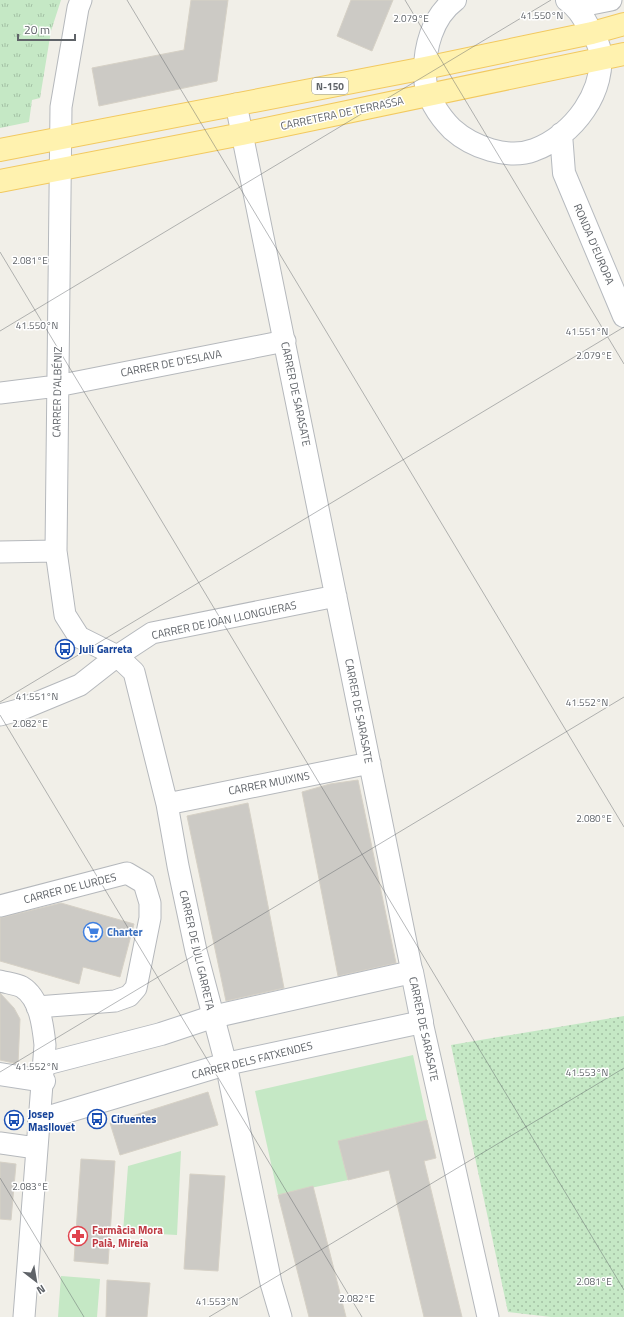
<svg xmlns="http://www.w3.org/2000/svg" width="624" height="1317" font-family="'Titillium Web',sans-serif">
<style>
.grass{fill:url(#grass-tufts)}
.park{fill:#c5e8c5}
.garden{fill:url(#garden-dots)}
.building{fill:#cccac5;stroke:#d6d1c6}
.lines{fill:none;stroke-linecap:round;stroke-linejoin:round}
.street-casing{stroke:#b5b8bc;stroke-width:23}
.secondary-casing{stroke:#b6babf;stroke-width:24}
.primary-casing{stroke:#f2c960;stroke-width:24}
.street{stroke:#fff;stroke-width:21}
.secondary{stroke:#fff;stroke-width:22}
.primary{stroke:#fff2af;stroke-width:22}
.ticks{fill:none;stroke:#5f6368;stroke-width:1;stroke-opacity:0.45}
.labels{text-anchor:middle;stroke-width:3;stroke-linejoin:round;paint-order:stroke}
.shield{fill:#fff;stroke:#8f9295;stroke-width:1}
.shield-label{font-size:10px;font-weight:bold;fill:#5f6368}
.street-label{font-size:11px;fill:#5f6368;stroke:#fff}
.transit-label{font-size:11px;font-weight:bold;fill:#164399;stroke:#fff;text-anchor:start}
.shop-label{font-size:11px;font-weight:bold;fill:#366cbe;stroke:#fff;text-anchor:start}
.health-label{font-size:11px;font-weight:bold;fill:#be3a42;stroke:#fff;text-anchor:start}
.ticks-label{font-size:10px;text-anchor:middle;fill:#5f6368;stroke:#fff;stroke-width:3;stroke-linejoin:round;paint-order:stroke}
</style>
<defs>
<pattern id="grass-tufts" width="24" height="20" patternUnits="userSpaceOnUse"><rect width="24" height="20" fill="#c5e8c5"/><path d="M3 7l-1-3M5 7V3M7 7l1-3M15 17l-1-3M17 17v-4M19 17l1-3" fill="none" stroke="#a3c0a4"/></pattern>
<pattern id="garden-dots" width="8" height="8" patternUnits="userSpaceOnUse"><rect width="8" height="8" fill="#c5e8c5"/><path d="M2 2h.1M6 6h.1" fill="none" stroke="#a3c0a4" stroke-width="1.8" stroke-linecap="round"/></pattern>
</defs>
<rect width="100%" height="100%" fill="#f1efe8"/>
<path class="grass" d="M0,0H61L51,31L40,98L32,100L29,122L0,128Z"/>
<path class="park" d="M413,1055L427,1120L339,1141L348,1180L278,1195L255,1091Z
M181,1151L177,1235L123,1232L128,1166Z
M61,1276L100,1279L97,1317H58Z"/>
<path class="garden" d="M624,1016V1317H551L508,1312L451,1045Z"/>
<path class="building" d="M191,0H228L217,81L99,106L92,68L184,50Z
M351,0H393L372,51L337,36Z
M358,780L396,963L338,976L302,792L330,784Z
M248,803L284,988L226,1001L187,816Z
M61,903L134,924L120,977L83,967L79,984L0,961V918Z
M0,993L14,1008L20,1019L18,1064L0,1060Z
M208,1092L218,1125L120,1155L110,1123Z
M427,1120L436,1158L424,1161L462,1317H424L389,1170L348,1180L338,1141Z
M81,1159L115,1161L108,1264L74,1261Z
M0,1162L16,1164L11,1220L0,1219Z
M190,1174L225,1176L218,1271L184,1269Z
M313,1186L346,1317H309L278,1195Z
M107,1280L150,1283L147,1317H106Z"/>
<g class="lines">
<g class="street-casing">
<path id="street" d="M81,0L78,8L61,107L56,551L65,615L79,637L117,656L134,672L167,804L178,866L196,951L226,1064L271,1283L281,1317
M576,7L611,0
M236,104L412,972
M0,393L57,386L285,341
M0,552L56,551
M0,715L22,709L80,685L117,656L152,633L336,596
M167,804L370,763
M0,906L127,873L144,883L150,903V918L136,988L129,996L115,1001L37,1007
M0,981C7,983 16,984 22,987C40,998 43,1026 45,1045L24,1317
M422,1022L488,1317
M0,1143L36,1148"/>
</g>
<g class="secondary-casing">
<path id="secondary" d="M455,0C432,17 424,49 425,76C425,95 439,116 452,129C472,147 508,160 534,150C573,136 608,90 599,47C597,40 592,32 588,26C582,15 577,7 567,0
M561,134L564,173L624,316
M0,1074L44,1081
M39,1120L226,1064L422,1022L412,972L212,1017L161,1034L45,1064"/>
</g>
<g class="primary-casing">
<path id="primary" d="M0,150L425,68L592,33L624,24
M0,181L242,134L624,54"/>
</g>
<use href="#street" class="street"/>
<use href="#secondary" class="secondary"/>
<use href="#primary" class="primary"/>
</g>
<path class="ticks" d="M127,0L624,827M405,0L624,364M0,252L624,1290M0,331L551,0M0,702L624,327M0,715L362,1317M0,1072L624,697M0,1178L84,1317M209,1317L624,1068"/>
<defs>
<g id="bus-ring" transform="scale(1)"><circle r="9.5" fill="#fff" stroke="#1a4fb4" stroke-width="1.5"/><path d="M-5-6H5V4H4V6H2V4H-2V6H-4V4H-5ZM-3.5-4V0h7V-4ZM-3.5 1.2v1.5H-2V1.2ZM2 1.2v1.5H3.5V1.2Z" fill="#1a4fb4"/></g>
<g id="supermarket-ring" transform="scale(1)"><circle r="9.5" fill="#fff" stroke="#3f7fe0" stroke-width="1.5"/><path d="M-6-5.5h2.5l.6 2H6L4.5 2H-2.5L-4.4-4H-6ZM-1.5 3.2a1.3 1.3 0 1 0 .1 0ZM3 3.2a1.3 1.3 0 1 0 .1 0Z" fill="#3f7fe0"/></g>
<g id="pharmacy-ring" transform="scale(1)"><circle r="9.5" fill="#fff" stroke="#e0444e" stroke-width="1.5"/><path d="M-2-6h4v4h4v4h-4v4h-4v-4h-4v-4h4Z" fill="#e0444e"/></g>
</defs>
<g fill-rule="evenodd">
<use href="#bus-ring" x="65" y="649"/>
<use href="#supermarket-ring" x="93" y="932"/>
<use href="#bus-ring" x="97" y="1119"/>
<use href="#bus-ring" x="14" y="1120"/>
<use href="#pharmacy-ring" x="78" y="1236"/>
</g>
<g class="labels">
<rect class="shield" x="312" y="78" width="36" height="16" rx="3"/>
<g class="shield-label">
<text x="330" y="90">N-150</text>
</g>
<g class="street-label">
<text transform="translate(342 113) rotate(-12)" y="4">CARRETERA DE TERRASSA</text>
<text transform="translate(594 244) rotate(67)" y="4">RONDA D'EUROPA</text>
<text transform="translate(171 363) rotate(-11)" y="4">CARRER DE D'ESLAVA</text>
<text transform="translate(57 392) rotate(-89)" y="4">CARRER D'ALBÉNIZ</text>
<text transform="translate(296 394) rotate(78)" y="4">CARRER DE SARASATE</text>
<text transform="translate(224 620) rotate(-12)" y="4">CARRER DE JOAN LLONGUERAS</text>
<text transform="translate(359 711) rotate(79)" y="4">CARRER DE SARASATE</text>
<text transform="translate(269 783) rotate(-11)" y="4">CARRER MUIXINS</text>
<text transform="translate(70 888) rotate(-14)" y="4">CARRER DE LURDES</text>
<text transform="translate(197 950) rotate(77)" y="4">CARRER DE JULI GARRETA</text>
<text transform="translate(424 1029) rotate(78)" y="4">CARRER DE SARASATE</text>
<text transform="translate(252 1060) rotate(-14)" y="4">CARRER DELS FATXENDES</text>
</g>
<g class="transit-label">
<text x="79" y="653">Juli Garreta</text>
<text x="28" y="1118">Josep<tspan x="28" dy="13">Masllovet</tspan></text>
<text x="111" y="1123">Cifuentes</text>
</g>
<g class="shop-label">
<text x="107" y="936">Charter</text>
</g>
<g class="health-label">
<text x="92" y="1234">Farmàcia Mora<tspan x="92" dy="13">Palà, Mireia</tspan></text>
</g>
</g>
<g class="ticks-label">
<text x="542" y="19">41.550°N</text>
<text x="411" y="22">2.079°E</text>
<text x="30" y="264">2.081°E</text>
<text x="37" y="329">41.550°N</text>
<text x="587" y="335">41.551°N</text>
<text x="594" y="359">2.079°E</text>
<text x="37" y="700">41.551°N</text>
<text x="587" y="706">41.552°N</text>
<text x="30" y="727">2.082°E</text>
<text x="594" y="822">2.080°E</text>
<text x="37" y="1070">41.552°N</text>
<text x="587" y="1076">41.553°N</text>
<text x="30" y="1190">2.083°E</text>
<text x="594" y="1285">2.081°E</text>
<text x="357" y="1302">2.082°E</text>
<text x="217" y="1305">41.553°N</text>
</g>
<g transform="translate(36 1281) rotate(149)" stroke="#ffffff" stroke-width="3" paint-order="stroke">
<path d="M0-3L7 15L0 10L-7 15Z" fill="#5f6368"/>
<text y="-6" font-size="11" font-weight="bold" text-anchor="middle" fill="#5f6368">N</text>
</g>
<path d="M18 34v6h57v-6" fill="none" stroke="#5f6368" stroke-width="2"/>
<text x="24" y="34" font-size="12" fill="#5f6368" stroke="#ffffff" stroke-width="3" paint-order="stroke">20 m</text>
</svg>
